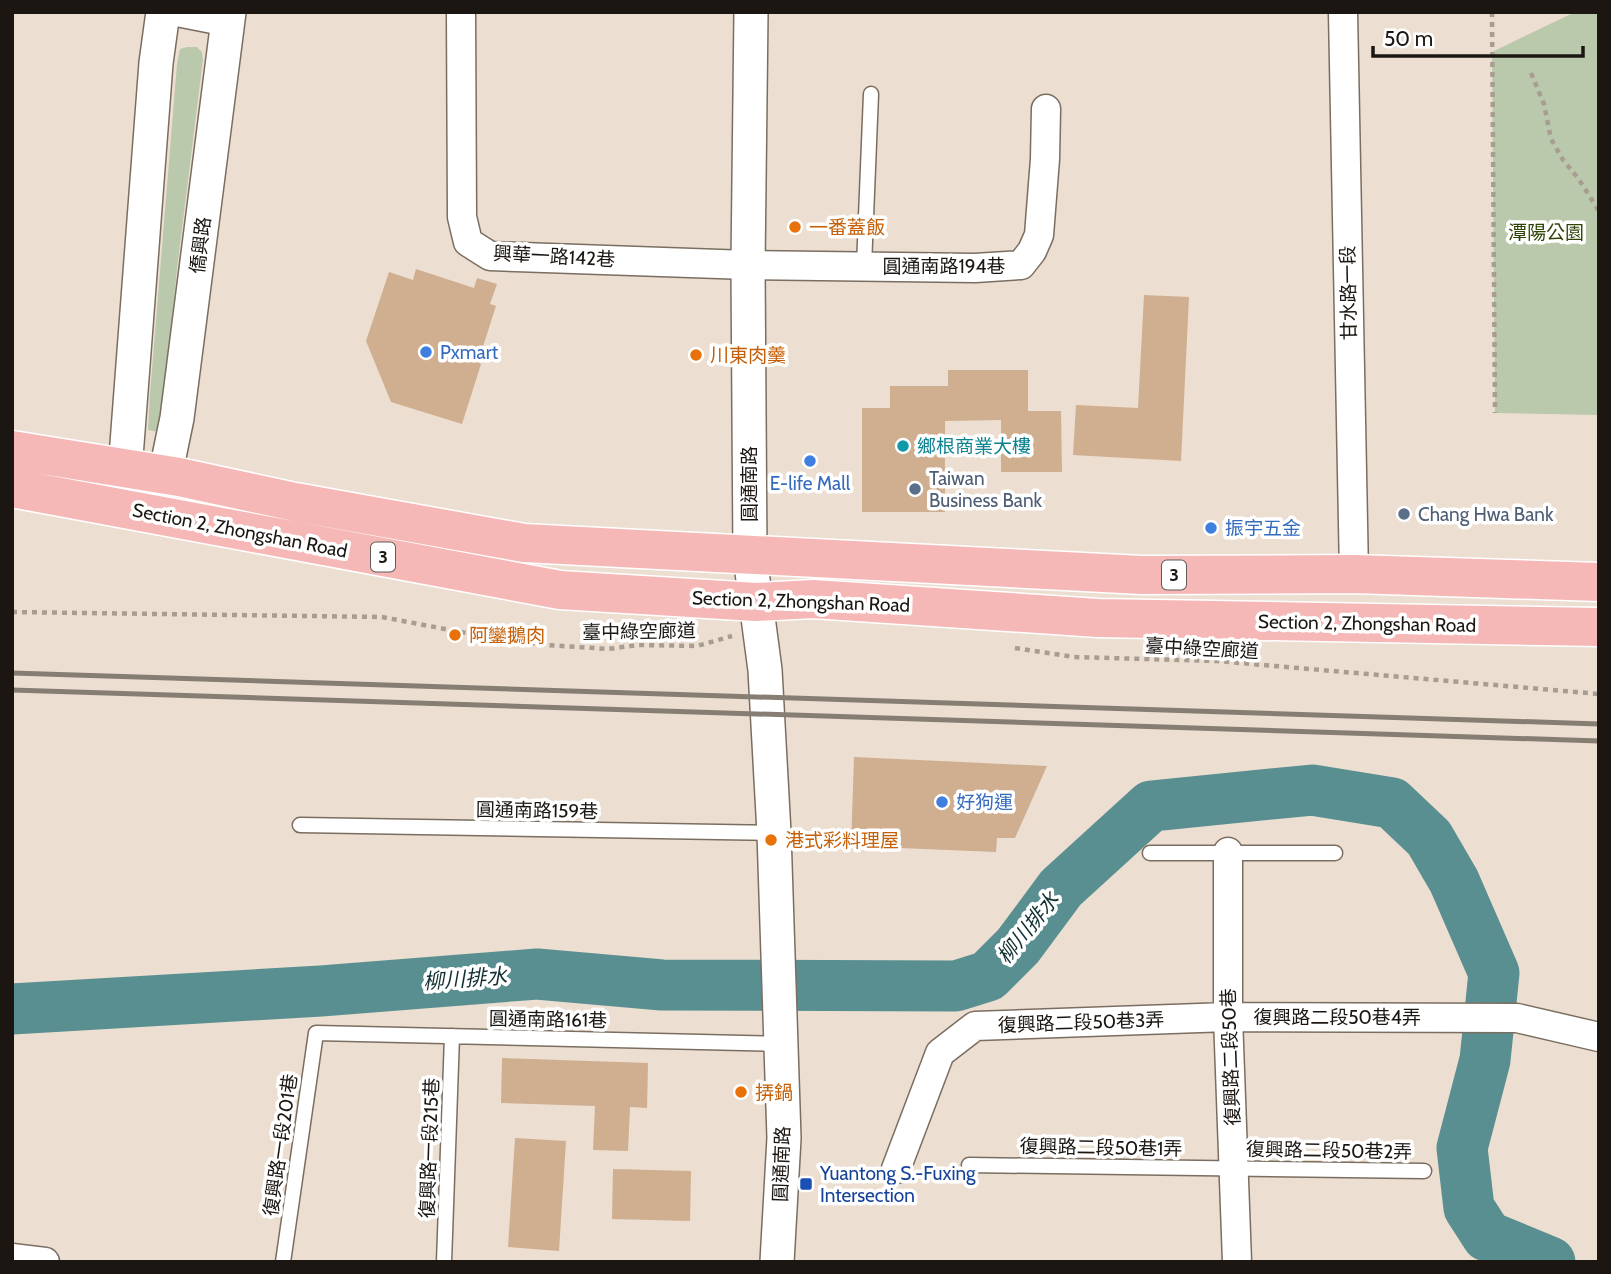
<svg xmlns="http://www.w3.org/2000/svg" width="1611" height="1274" font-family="Cabin,'Noto Sans TC',sans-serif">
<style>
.green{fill:#bac8ab}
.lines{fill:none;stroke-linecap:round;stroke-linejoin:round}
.river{stroke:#598f91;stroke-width:51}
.building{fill:#cfaf8f}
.service-casing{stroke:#7a6e61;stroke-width:17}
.minor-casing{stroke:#7a6e61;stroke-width:31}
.tertiary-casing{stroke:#7a6e61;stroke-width:36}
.primary-casing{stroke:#fff;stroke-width:41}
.path{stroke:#a89d92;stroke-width:4.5;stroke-dasharray:5 5;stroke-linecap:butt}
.service{stroke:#fff;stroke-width:14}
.minor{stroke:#fff;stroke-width:28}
.tertiary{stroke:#fff;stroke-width:33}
.primary{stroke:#f6b8b7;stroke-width:38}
.rail{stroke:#867d73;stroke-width:5}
.food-dot{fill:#e8710a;stroke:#fff;stroke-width:2.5}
.shop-dot{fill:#3f7fe0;stroke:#fff;stroke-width:2.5}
.culture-dot{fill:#0f9aa8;stroke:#fff;stroke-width:2.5}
.service-dot{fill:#5c6f8a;stroke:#fff;stroke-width:2.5}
.transit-dot{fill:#1a4fb4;stroke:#fff;stroke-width:2.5}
.labels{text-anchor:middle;stroke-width:7;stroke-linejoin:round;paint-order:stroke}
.shield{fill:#fff;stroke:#5f5c59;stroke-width:2}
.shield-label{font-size:18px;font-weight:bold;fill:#1b1612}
.food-label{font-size:19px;fill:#c56008;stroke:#fff;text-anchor:start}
.park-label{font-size:19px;fill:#2f4407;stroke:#fff}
.street-label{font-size:19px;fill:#1b1612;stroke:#fff}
.shop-label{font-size:19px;fill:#366cbe;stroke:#fff;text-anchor:start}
.culture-label{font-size:19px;fill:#0d838f;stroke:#fff;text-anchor:start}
.service-label{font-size:19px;fill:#4e5e75;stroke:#fff;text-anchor:start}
.transit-label{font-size:19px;fill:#164399;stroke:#fff;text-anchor:start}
.water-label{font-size:21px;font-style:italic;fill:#122f31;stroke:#fff}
</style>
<rect width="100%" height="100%" fill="#ecded0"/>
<path class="green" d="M1575,12H1599V415L1495,413L1492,52Z
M187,47H197L202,52L203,59L177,269L162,421L159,432L148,430L150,394L177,64L180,49Z"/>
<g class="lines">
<path class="river" d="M12,1009L321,991L537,974L662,985L956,986L988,976L1018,946L1061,888L1151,806L1312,790L1392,803L1429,838L1454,881L1494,973L1485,1060L1462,1148L1469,1208L1487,1236L1550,1262"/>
</g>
<path class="building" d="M416,269L474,288L477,278L497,284L490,304L496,306L478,362L481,364L462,424L391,402L366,341L389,272L413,280Z
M1144,295L1189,297L1181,461L1073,455L1076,405L1138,408Z
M948,370H1028V411H1061L1062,472H1001V420L945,421V512H862V408H890V386H948Z
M854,757L1047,766L1015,838H997L996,852L851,846Z
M502,1058L648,1063L647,1108L630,1107L628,1151L593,1150L595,1106L501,1103Z
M515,1138L566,1141L559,1251L508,1247Z
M613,1169L691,1171L690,1221L612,1219Z"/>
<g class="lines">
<g class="service-casing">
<path id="service" d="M864,266L871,94
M300,825L774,833
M1150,853H1335
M969,1165L1424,1171
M283,1262L316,1033L780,1044
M444,1262L452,1036"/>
</g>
<g class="minor-casing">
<path id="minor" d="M177,12L228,22
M461,12L462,217L468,242L490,256L748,265L975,268L1021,265L1032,251L1039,235L1045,159L1046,109
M1343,12L1354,574
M1228,852V1017L1237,1262
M896,1169L940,1053L975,1026L1228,1017L1517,1018L1599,1037
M12,1258L45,1262"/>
</g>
<g class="tertiary-casing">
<path id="tertiary" d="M751,12L748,265L750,557L765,670L774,833L784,1138L777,1262
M125,470L156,63L163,12
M165,476L177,418L229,12"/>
</g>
<g class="primary-casing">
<path id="primary" d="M12,450L179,477L295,502L524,543L1142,575L1354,574L1599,582
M12,488L560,590L756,602L813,599L1098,618L1599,627"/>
</g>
<path class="path" d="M1492,12L1495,413
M1531,73L1544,104L1551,139L1563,160L1578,178L1597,208L1599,214
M12,612L382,617L492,638L547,645L608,649L638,645L697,646L732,636
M1015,648L1074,657L1217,661L1599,694"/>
<use href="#service" class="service"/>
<use href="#minor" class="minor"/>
<use href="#tertiary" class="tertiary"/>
<use href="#primary" class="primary"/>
<path class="rail" d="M12,673L1599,724
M12,690L1599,741"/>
</g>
<g class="food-dot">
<circle cx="795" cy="227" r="7"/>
<circle cx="696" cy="355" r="7"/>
<circle cx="455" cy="635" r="7"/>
<circle cx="771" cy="840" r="7"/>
<circle cx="741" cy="1092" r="7"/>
</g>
<g class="shop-dot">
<circle cx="426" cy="352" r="7"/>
<circle cx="810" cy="461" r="7"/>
<circle cx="1211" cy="528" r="7"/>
<circle cx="942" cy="802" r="7"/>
</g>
<circle class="culture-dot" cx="903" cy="446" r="7"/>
<g class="service-dot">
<circle cx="915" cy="489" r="7"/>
<circle cx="1404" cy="514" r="7"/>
</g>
<rect class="transit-dot" x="799" y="1177" width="14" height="14" rx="3.5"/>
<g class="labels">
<g class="shield">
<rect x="371" y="542.5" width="24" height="29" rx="5"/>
<rect x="1162" y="560.5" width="24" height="29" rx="5"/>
</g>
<g class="shield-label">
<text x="383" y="563">3</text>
<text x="1174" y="581">3</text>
</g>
<g class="food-label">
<text x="809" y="234">一番蓋飯</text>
<text x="710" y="362">川東肉羹</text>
<text x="469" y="642">阿鑾鵝肉</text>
<text x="785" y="847">港式彩料理屋</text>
<text x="755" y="1099">挵鍋</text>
</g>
<g class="park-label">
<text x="1546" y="239">潭陽公園</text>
</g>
<g class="street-label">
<text transform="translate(200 245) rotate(-83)" y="7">僑興路</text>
<text transform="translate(554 256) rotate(3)" y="7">興華一路142巷</text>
<text x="944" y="273">圓通南路194巷</text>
<text transform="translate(1348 293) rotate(-91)" y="7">甘水路一段</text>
<text transform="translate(749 484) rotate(-90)" y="7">圓通南路</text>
<text transform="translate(240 530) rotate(11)" y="7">Section 2, Zhongshan Road</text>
<text transform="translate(801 601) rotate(2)" y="7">Section 2, Zhongshan Road</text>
<text transform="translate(1367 623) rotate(1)" y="7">Section 2, Zhongshan Road</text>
<text transform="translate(639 631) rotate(-1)" y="7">臺中綠空廊道</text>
<text transform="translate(1202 648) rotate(3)" y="7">臺中綠空廊道</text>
<text transform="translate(537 810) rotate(1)" y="7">圓通南路159巷</text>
<text x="1337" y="1024">復興路二段50巷4弄</text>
<text transform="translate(548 1019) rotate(1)" y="7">圓通南路161巷</text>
<text transform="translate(1081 1022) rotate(-2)" y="7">復興路二段50巷3弄</text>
<text transform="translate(1230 1057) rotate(-92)" y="7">復興路二段50巷</text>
<text transform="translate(280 1145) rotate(-82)" y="7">復興路一段201巷</text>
<text transform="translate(1101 1147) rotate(1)" y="7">復興路二段50巷1弄</text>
<text transform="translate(429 1148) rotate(-88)" y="7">復興路一段215巷</text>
<text transform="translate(1329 1150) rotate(1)" y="7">復興路二段50巷2弄</text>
<text transform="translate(781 1164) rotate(-88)" y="7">圓通南路</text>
</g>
<g class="shop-label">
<text x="440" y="359">Pxmart</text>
<text x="810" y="490" text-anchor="middle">E-life Mall</text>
<text x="1225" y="535">振宇五金</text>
<text x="956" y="809">好狗運</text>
</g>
<g class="culture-label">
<text x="917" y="453">鄉根商業大樓</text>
</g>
<g class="service-label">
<text x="929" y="485">Taiwan<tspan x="929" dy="22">Business Bank</tspan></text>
<text x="1418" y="521">Chang Hwa Bank</text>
</g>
<g class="transit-label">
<text x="820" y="1180">Yuantong S.-Fuxing<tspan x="820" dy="22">Intersection</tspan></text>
</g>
<g class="water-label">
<text transform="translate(1028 928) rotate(-51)" y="7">柳川排水</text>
<text transform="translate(465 979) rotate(-4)" y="7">柳川排水</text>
</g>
</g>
<rect width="1611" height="1274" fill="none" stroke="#1b1612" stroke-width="28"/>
<path d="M1373 46v10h210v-10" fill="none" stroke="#1b1612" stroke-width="3.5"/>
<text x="1384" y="46" font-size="21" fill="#1b1612" stroke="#ffffff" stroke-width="5" paint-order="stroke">50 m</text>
</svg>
